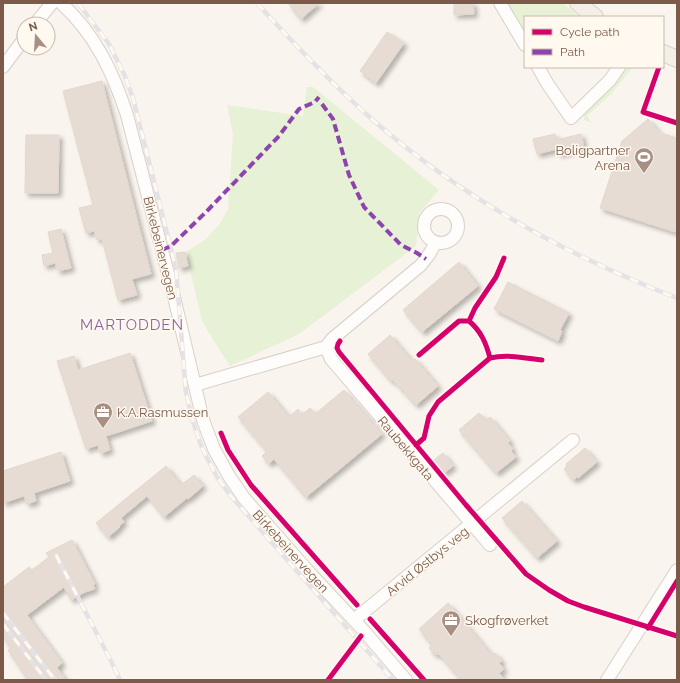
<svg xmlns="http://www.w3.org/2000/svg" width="680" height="683" font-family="Raleway,sans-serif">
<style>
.green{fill:#e6f1d6}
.building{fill:#e6dcd3;stroke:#e3d7ce;filter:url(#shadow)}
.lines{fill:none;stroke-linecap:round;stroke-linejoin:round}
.minor-casing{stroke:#d8cfca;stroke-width:14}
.major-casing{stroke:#dbd0ca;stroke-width:18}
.minor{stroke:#fefdfc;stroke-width:12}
.major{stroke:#f3eee6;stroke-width:16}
.rail-casing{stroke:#e5e2e6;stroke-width:4.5}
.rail{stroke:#fff9f0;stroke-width:3;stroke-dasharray:9;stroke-linecap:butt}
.quiet{stroke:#8e44ad;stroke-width:4;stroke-dasharray:8 4;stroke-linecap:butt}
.cycleway-casing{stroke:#fff9f0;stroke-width:8}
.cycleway{stroke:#d6006c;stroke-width:5}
.labels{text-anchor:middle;stroke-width:3;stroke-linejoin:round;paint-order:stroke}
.poi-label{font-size:13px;fill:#7c5948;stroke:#fff9f0;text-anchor:start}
.street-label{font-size:13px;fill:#7c5948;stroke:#fff9f0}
.quarter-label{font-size:15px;letter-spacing:1px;fill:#8a649f;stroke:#fff9f0}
</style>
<defs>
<filter id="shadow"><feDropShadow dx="3.5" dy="3.5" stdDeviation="2" flood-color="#0004"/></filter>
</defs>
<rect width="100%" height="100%" fill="#f9f4ed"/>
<path class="green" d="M506,3H563L579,17H525V34Z
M627,67H633L611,94L587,116L592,123L584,120V113L611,88Z
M307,87H313L439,190L419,213L416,246L299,334L230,366L212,338L202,321L186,252L205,240L220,224L228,209L233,134L227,105L303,116Z"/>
<path class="building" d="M288,3H319L301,19Z
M454,3H473L474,14L454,15Z
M387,32L404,43L376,83L360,71Z
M102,81L151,274L132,279L137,295L118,300L102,239L97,240L94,231L86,233L79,208L93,205L63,91Z
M648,119L660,133L677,138V226L675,232L600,208L622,141Z
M555,134L556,140L581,134L584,148L558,154L557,149L537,154L533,139Z
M26,135H59L58,193H25Z
M61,229L71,268L58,271L55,263L44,266L42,255L53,253L48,232Z
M185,252L188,266L179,268L176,253Z
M459,262L478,286L422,332L403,310Z
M508,282L569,313L560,330L562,331L558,341L494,309Z
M390,335L412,361L415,359L438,386L416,405L393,380L391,381L368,354Z
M130,353L152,421L106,436L110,450L100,453L98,445L86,449L57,361L74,356L78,370Z
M344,390L382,434L306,497L274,459L269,464L262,456L267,451L238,417L268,392L289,417L298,409L302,415L310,408L315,414Z
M479,413L486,421L490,417L510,441L508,443L513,449L511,451L516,457L496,473L459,430Z
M585,448L597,462L578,478L577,477L573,480L564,469L567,466L566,464Z
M61,452L70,481L34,493L36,501L27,504L24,496L3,503V471Z
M443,453L453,466L444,473L434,460Z
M166,466L181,485L194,475L203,486L188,499L187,498L164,517L147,496L121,518L124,522L119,526L120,527L108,537L96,523Z
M522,501L557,541L537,558L502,518Z
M72,540L95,584L93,585L95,589L85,592L71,600L64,587L27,615L62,663L57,668L66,680H28L8,650L11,648L3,637V587L29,567L32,570L49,557L46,553Z
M448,603L492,655L495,653L502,661L499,663L504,669L499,673L505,680H461L439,654H434L429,648L432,645L419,629Z"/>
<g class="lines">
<g class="minor-casing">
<path id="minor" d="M61,3C95,34 113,72 127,115L174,297L203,420L214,449L229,476L244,498L308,571L364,631L406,680
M500,3L525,45
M35,24L52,3
M3,67L24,39
M538,67L547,83L571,118L610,80L619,67
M424 226a17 17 0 1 1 34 0a17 17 0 1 1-34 0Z
M326,347L331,359L490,545
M195,385L326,347L332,339L421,265L430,253L436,242
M354,620L573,440
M607,680L677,570"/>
</g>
<g class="major-casing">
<path id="major" d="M578,3L595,17
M663,53L677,59"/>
</g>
<use href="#minor" class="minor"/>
<use href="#major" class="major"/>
<g class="rail-casing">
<path id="rail" d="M78,3L109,44L124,74L133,98L176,269L186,393L193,422L202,448L217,477L230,495L393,680
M257,3C294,44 332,84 374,121C464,199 566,255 677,298
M56,555L112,663L120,680
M3,613L55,680
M3,624L46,680"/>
</g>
<use href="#rail" class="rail"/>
<path class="quiet" d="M322,104L333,119L349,175L364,207L401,245L417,253L426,259
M162,250L171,246L206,212L279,136L299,109L315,102L319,97"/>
<g class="cycleway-casing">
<path id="cycleway" d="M659,67L643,112L677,123
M469,321L475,308L496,277L504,258
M340,341L338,344L337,348L339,352L466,505L526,574L549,590L568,601L584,607L677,636
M490,358C507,354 525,358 542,360
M221,433L228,450L251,485L357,605
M416,445L424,438L429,416L438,402L490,358C486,343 481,331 469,321H459L419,355
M370,619L424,680
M648,628L677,581
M328,680L361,636"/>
</g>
<use href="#cycleway" class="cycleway"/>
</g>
<defs>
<g id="stadium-pin" transform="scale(1)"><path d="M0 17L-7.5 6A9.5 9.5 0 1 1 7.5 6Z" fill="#a88f82" stroke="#fff9f0"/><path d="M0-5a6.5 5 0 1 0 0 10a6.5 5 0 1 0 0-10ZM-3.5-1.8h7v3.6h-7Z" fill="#fff"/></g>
<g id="office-pin" transform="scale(1)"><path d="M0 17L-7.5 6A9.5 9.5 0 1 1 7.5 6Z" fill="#a88f82" stroke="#fff9f0"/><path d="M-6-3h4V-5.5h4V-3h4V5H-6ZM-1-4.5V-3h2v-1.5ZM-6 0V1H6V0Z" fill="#fff"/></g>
</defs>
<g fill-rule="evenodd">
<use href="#stadium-pin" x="644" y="157"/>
<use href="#office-pin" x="103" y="412"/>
<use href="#office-pin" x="451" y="620"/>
</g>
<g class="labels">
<g class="poi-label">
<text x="630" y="155" text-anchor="end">Boligpartner<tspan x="630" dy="15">Arena</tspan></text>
<text x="117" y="417">K.A.Rasmussen</text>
<text x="465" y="625">Skogfrøverket</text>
</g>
<g class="street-label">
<text transform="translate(161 248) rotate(76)" y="5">Birkebeinervegen</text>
<text transform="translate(406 448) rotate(50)" y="5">Raubekkgata</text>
<text transform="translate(291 551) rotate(48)" y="5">Birkebeinervegen</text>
<text transform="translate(427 561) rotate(-39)" y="5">Arvid Østbys veg</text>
</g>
<g class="quarter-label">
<text x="132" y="330">MARTODDEN</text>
</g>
</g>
<rect width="680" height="683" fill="none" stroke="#7c5948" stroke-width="8"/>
<rect x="524" y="16" width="140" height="52" fill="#fff9f0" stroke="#cbb9ad"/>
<rect x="532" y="29" width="20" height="6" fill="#d6006c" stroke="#cbb9ad"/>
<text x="560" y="36" font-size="12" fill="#7c5948">Cycle path</text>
<rect x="532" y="49" width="20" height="6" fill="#8e44ad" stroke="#cbb9ad"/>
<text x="560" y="56" font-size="12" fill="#7c5948">Path</text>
<g transform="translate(36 36) rotate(342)"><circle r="19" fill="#fff9f0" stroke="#cbb9ad"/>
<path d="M0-3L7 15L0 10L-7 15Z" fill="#a88f82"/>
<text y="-6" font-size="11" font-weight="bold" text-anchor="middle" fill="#7c5948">N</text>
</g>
</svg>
